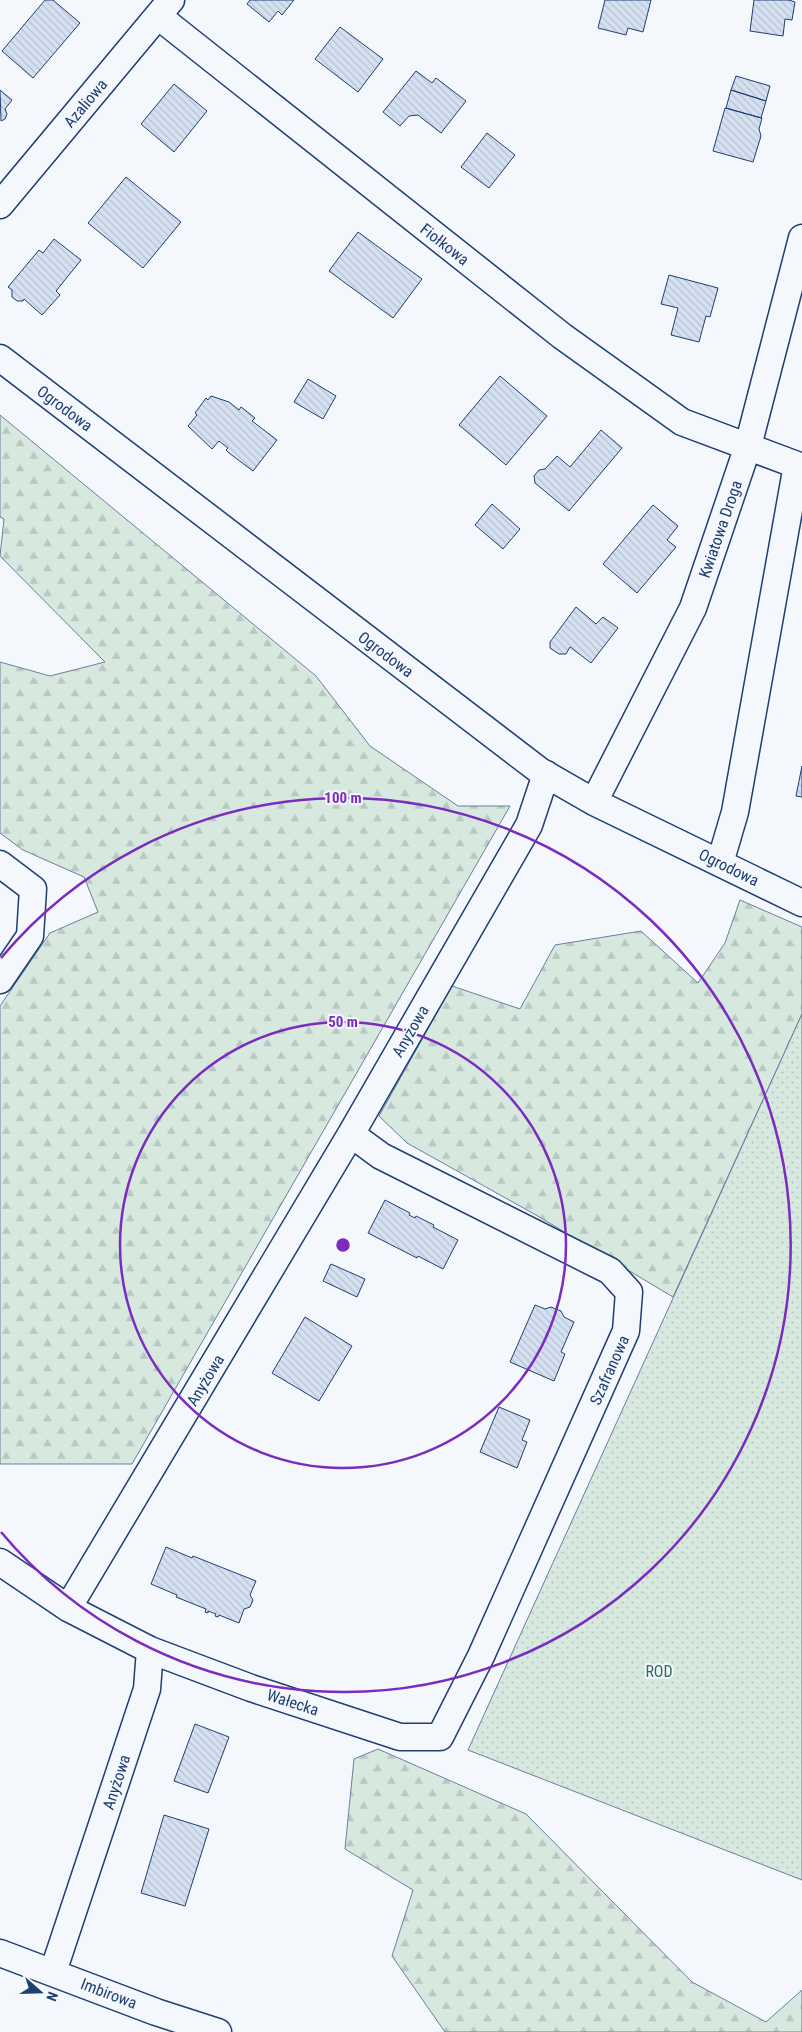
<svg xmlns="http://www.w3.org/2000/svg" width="802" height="2032" font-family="'Roboto Condensed',sans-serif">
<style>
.forest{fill:url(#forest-firs);stroke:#687fa3}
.garden{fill:url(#garden-dots);stroke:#687fa3}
.building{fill:url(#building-back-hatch);stroke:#1d3f73}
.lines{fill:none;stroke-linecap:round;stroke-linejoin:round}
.minor-casing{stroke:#1d3f73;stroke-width:29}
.minor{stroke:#f4f7fb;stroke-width:26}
.ring{fill:none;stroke:#7b2cbf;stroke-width:2.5}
.labels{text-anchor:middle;stroke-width:4;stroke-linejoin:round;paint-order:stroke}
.street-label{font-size:16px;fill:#1d3f73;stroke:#f4f7fb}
.park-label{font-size:16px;fill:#2c6c60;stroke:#f4f7fb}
.centre{fill:#7b2cbf;stroke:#f4f7fb;stroke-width:2.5}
.ring-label{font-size:15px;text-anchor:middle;font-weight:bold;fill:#7b2cbf;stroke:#f4f7fb;stroke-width:4;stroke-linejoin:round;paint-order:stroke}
</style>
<defs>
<pattern id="forest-firs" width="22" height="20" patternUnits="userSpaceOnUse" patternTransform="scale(1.25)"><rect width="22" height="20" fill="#d7e8df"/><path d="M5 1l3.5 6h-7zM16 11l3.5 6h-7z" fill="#b8c8c3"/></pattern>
<pattern id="garden-dots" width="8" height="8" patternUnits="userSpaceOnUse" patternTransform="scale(1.25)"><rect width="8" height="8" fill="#d7e8df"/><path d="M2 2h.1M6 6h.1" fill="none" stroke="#b8c8c3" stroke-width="1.8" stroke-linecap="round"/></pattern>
<pattern id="building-back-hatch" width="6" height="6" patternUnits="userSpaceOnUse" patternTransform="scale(1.25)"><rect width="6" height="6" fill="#d5e0f0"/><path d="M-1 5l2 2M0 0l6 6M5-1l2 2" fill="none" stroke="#b6c1d1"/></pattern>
</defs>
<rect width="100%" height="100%" fill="#f4f7fb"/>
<path class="forest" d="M0,415L316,676L370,746L458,806H510L132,1464H0V1006L50,933L98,912L84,877L23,850L0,833V662L50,676L105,662L0,556L4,519L0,517Z
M740,900L802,927V1014L673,1297L536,1215L407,1143L379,1116L452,986L520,1009L555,945L641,931L698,983L725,943Z
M378,1749L526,1814L692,1982L766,2022L802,1990V2032H445L392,1956L413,1890L345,1849L354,1759Z"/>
<path class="garden" d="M802,1014V1880L468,1750Z"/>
<path class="building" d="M45,0H53L80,23L33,78L2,51Z
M250,0H294L282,15L278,11L269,22L247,4Z
M605,0H651L643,32L628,28L626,35L598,28Z
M754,0H789L795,2L792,20L785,19L783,36L750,31Z
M340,27L383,59L358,92L315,59Z
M416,71L432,83L436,78L466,101L441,133L418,115L409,116L400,126L383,112Z
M736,76L770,86L766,101L731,90Z
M174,84L207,111L174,152L141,124Z
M0,90L12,100L5,109L7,114L5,119L1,121Z
M731,90L766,101L761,118L726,108Z
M725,108L762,118L759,129L761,136L753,162L713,151Z
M487,133L515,155L489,188L461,167Z
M126,177L181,222L143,268L88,223Z
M358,232L422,279L393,318L329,271Z
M54,239L81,260L56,291L60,295L42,315L24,299L23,301H17L12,297V290L8,287L39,250L43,253Z
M669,275L718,288L710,317L706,316L699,342L671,335L678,308L661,304Z
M500,376L547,416L506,465L459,425Z
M308,379L336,396L323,419L294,402Z
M211,396L229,402L239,410L241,407L255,418L252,421L277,440L253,471L229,453L226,450L228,448L219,441L212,449L188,426L197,415L195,413L206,398L208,400Z
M601,430L622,448L569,511L535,483L534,476L539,470L545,469L557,456L570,467Z
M492,504L520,529L503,549L475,525Z
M653,505L678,526L667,540L676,547L637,593L603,564Z
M576,607L596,624L603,617L618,628L591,663L570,647L566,654H559L550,648V642Z
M802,766V797L796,796Z
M385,1200L410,1213L409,1215L415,1218L416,1216L434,1225L433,1227L458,1240L443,1269L418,1256L417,1258L368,1233Z
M331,1264L365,1279L357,1297L323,1281Z
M535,1305L545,1309L551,1307L561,1311L564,1317L574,1322L561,1352L565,1354L554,1381L510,1362Z
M305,1317L352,1346L319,1401L272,1373Z
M499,1407L530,1420L522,1440L527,1442L517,1468L480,1452Z
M166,1547L192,1558L193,1556L256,1581L250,1595L253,1600L250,1607L244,1609L239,1623L219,1615L218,1617L215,1616L216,1614L208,1611V1613L205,1612L206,1609L176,1597L177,1595L151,1584Z
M195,1724L229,1737L208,1793L174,1781Z
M164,1815L209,1829L185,1906L141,1893Z"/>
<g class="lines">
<g class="minor-casing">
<path id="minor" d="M158,16L562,336L682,422L797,465L735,812L720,863
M0,205L171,0
M0,358L540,771L594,802L802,903
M594,802L693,608L748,446L802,238
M0,864L33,889L30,936L0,980
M0,1562L68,1608L150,1650L251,1688L400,1737H440L481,1656L626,1331L629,1292L610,1271L381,1156L351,1134
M68,1608L351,1134L529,825L546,774
M0,1953L156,2012L218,2032
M53,1972L147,1689L150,1650"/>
</g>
<use href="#minor" class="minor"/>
</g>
<g class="ring">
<circle cx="343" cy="1245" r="223"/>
<path d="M1 958A447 447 0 1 1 1 1532"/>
</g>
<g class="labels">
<g class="street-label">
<text transform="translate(85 103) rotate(-50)" y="6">Azaliowa</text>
<text transform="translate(445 244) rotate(38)" y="6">Fiołkowa</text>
<text transform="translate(65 408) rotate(37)" y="6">Ogrodowa</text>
<text transform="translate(720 529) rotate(-71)" y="6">Kwiatowa Droga</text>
<text transform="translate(386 654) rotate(37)" y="6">Ogrodowa</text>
<text transform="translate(729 867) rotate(26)" y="6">Ogrodowa</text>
<text transform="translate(410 1031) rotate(-60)" y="6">Anyżowa</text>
<text transform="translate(609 1370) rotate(-66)" y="6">Szafranowa</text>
<text transform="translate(205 1380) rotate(-59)" y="6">Anyżowa</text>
<text transform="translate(293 1702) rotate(18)" y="6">Wałecka</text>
<text transform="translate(116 1782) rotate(-72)" y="6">Anyżowa</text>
<text transform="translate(109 1993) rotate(21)" y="6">Imbirowa</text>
</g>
<g class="park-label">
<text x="659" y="1677">ROD</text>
</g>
</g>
<circle cx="343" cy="1245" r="8" class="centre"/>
<g class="ring-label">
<text x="343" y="803">100 m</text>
<text x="343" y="1027">50 m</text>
</g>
<g transform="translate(40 1992) rotate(110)" stroke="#f4f7fb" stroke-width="4" paint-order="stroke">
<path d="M0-4L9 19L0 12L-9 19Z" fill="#1d3f73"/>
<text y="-8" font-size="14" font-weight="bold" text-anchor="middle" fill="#1d3f73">N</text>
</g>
</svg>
